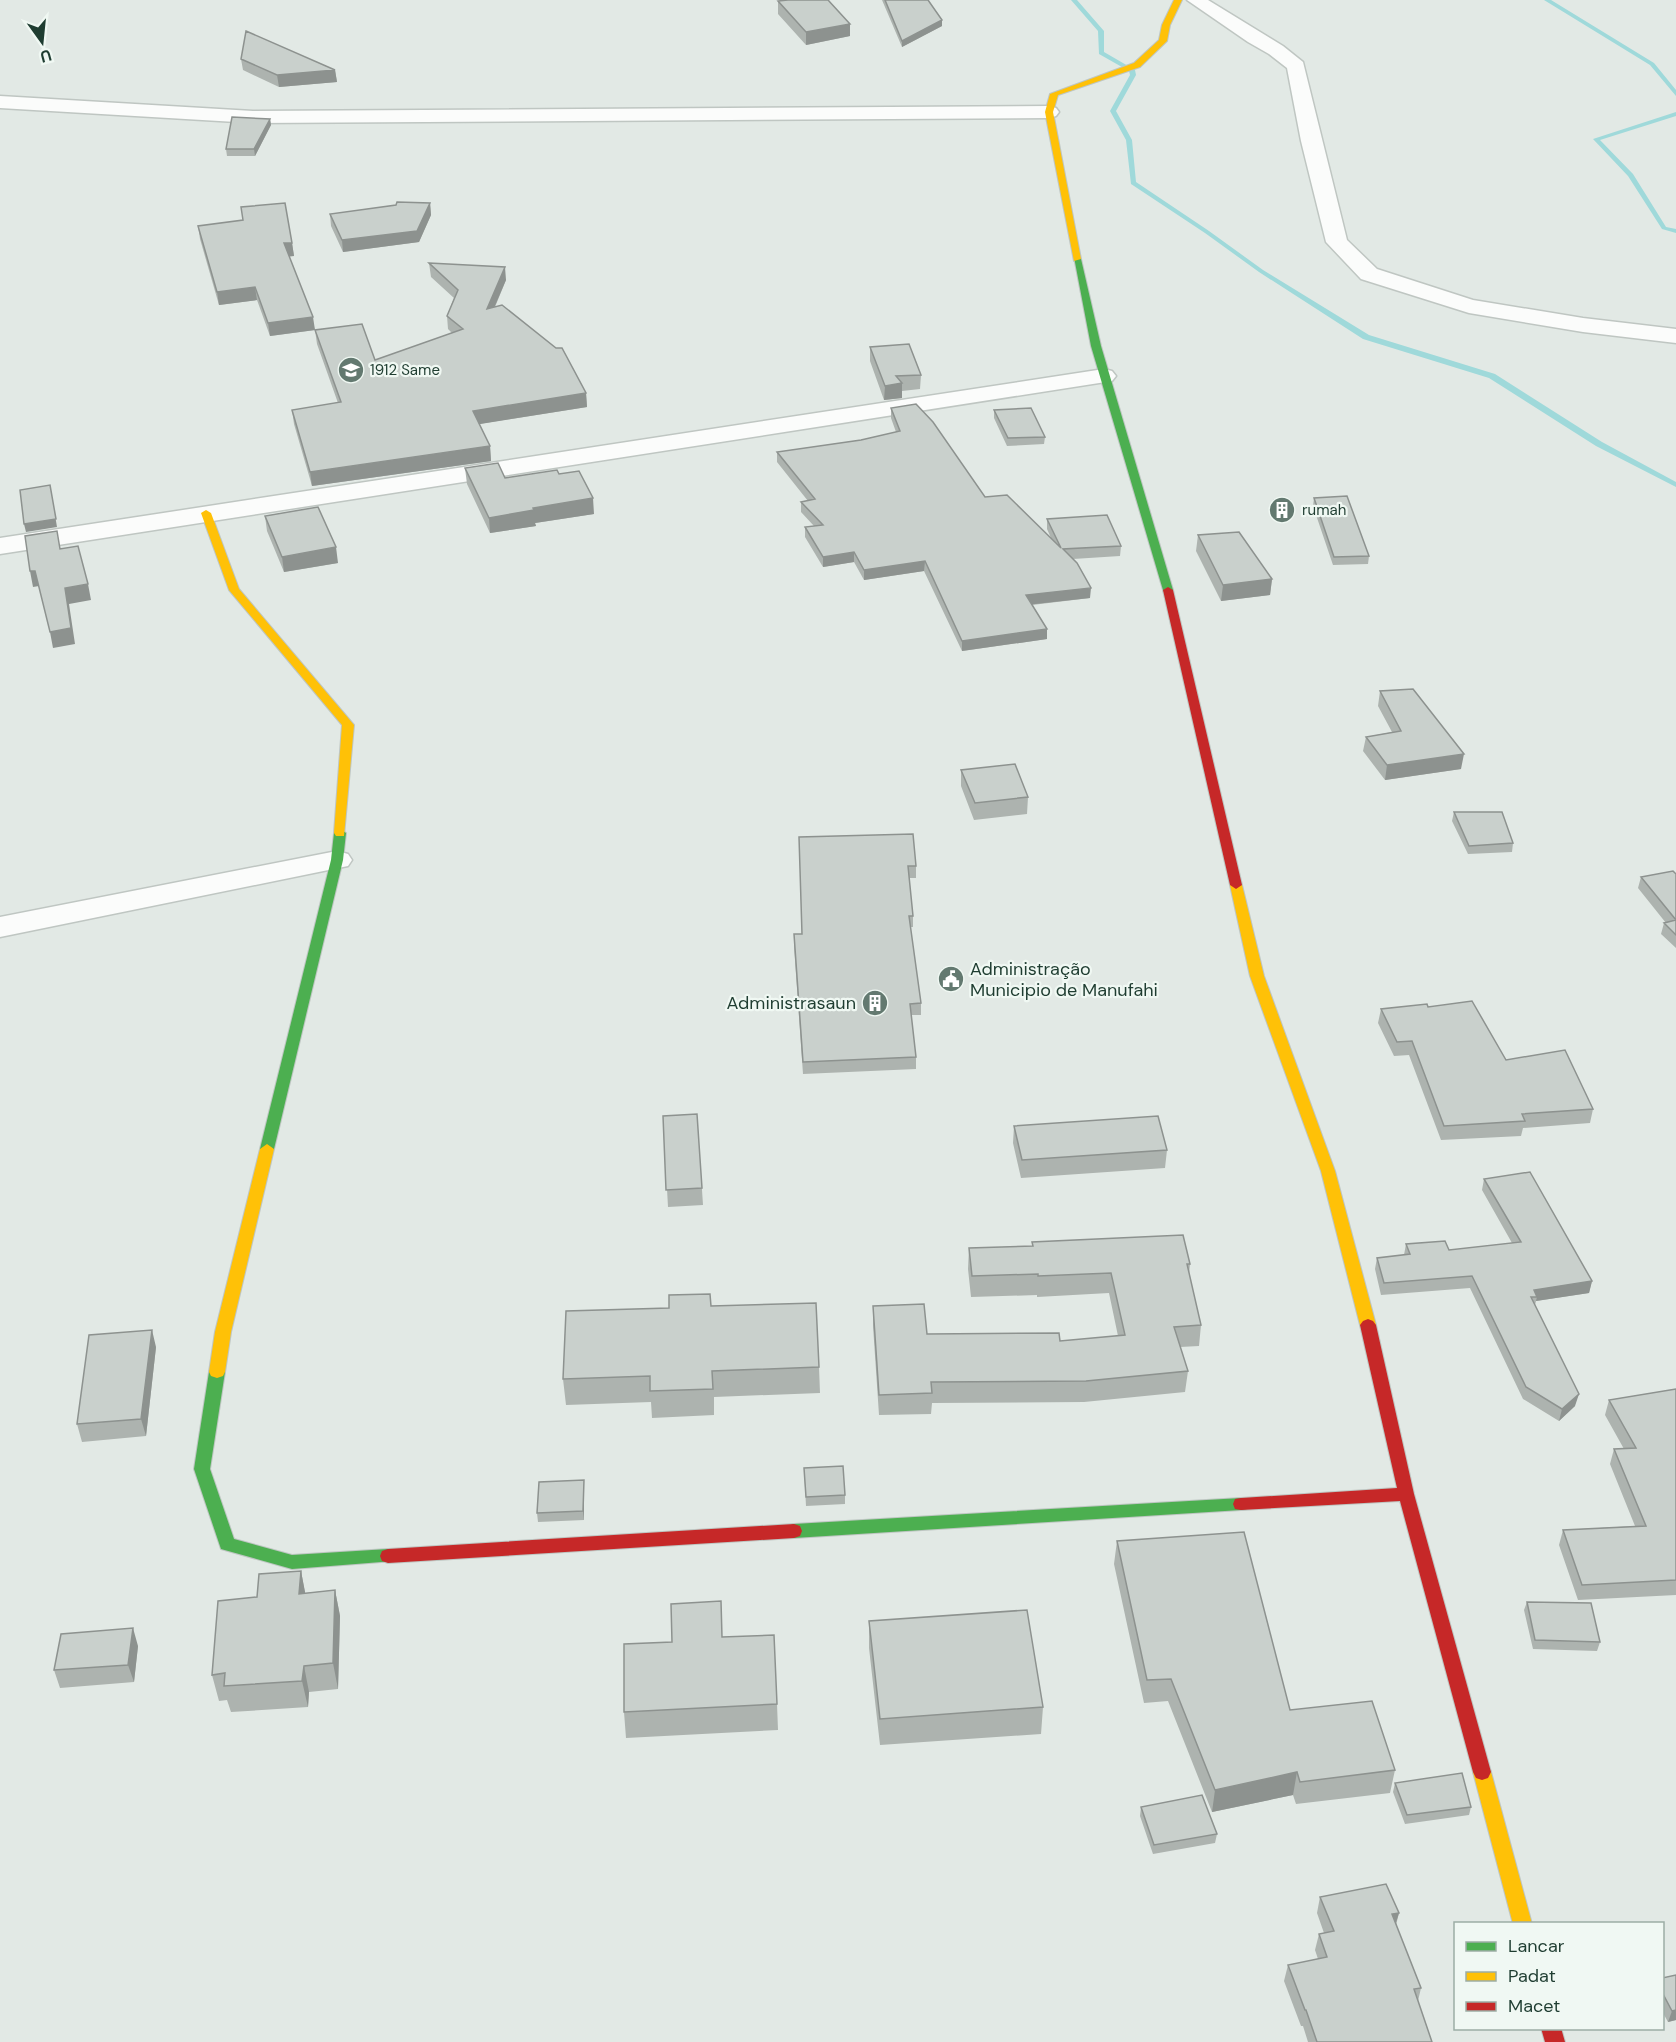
<svg xmlns="http://www.w3.org/2000/svg" width="1676" height="2042" font-family="'DM Sans',sans-serif">
<style>
.lines{fill:none;stroke-linecap:round;stroke-linejoin:round}
.stream{fill:#9fd9da;fill-rule:evenodd}
.street-casing{stroke:#bfc6c2;stroke-width:3}
.fast-casing{stroke:#bec6c2;stroke-width:2}
.slow-casing{stroke:#bec6c2;stroke-width:2}
.jam-casing{stroke:#bec6c2;stroke-width:2}
.street{fill:#fbfcfb;fill-rule:evenodd}
.fast{fill:#4caf50;fill-rule:evenodd}
.slow{fill:#ffc107;fill-rule:evenodd}
.jam{fill:#c62828;fill-rule:evenodd}
.wall{fill:#adb3af}
.shaded-wall{fill:#8d928f}
.building{fill:#c9d0cc;stroke:#8d928f;stroke-width:1.5}
.labels{text-anchor:middle;stroke-width:4.5;stroke-linejoin:round;paint-order:stroke}
.far-poi-label{font-size:15px;fill:#1f3d31;stroke:#f0f8f3;text-anchor:start}
.poi-label{font-size:18px;fill:#1f3d31;stroke:#f0f8f3;text-anchor:start}
</style>
<rect width="100%" height="100%" fill="#e2e9e5"/>
<g class="lines">
<path class="stream" d="M1071,0H1077L1104,31V52L1135,70L1136,75L1116,111L1132,140L1136,182L1209,231L1263,270L1369,335L1495,374L1602,442L1676,482V487L1596,446L1489,378L1363,339L1259,272L1205,233L1131,184L1126,140L1110,111L1130,75L1129,71L1099,54L1098,31Z
M1544,0H1551L1654,63L1676,90V96L1650,65Z
M1676,112V116L1600,140L1633,174L1666,227L1676,229V233L1662,229L1628,176L1593,139Z"/>
<g class="street-casing">
<path id="street" d="M1187,0H1208L1283,46L1303,62L1347,240L1377,269L1473,300L1583,318L1676,329V343L1583,332L1469,313L1361,279L1326,242L1301,141L1287,68L1269,54L1248,42Z
M0,96L253,111L1049,106L1056,108L1059,112L1056,116L1049,118L253,123L0,108Z
M1104,369L1112,371L1116,376L1112,381L0,554V538Z
M337,851L348,854L352,860L348,866L0,937V917Z"/>
</g>
<g class="fast-casing">
<path id="fast" d="M1074,257L1081,259L1101,346L1173,590L1172,592H1164L1163,590L1091,346Z
M340,829L346,833L343,860L274,1149L267,1154L260,1149L331,860L334,833Z
M217,1366L223,1368L225,1372L210,1469L234,1539L292,1555L388,1549L394,1551L396,1556L394,1561L292,1569L221,1549L194,1469L209,1372L211,1368Z
M1241,1498L1247,1499L1249,1504L1247,1509L1241,1510L794,1538L788,1536L786,1531L788,1526L794,1524Z"/>
</g>
<g class="slow-casing">
<path id="slow" d="M1174,0H1182L1170,25L1167,41L1140,67L1058,95L1053,112L1081,259L1074,261L1045,112L1050,94L1134,63L1159,40L1162,25Z
M206,510L211,513L239,589L354,725L344,836H336L334,833L342,725L229,590L201,513Z
M1236,881L1242,885L1264,976L1335,1171L1376,1325L1373,1329H1363L1360,1325L1321,1171L1250,976L1230,885Z
M267,1144L274,1149L231,1332L225,1372L223,1376L217,1378L211,1376L209,1372L215,1332L260,1149Z
M1482,1764L1488,1766L1491,1772L1532,1924H1513L1473,1772L1476,1766Z"/>
</g>
<g class="jam-casing">
<path id="jam" d="M1168,587L1173,590L1242,885L1236,889L1230,885L1163,590Z
M1368,1319L1373,1321L1376,1325L1414,1494L1491,1772L1488,1778L1482,1780L1476,1778L1473,1772L1400,1501L1241,1510L1235,1509L1233,1504L1235,1499L1241,1498L1397,1488L1360,1325L1363,1321Z
M794,1524L800,1526L802,1531L800,1536L794,1538L388,1563L382,1561L380,1556L382,1551L388,1549Z
M1541,2028H1561L1565,2042H1545Z"/>
</g>
<use href="#street" class="street"/>
<use href="#fast" class="fast"/>
<use href="#slow" class="slow"/>
<use href="#jam" class="jam"/>
</g>
<path class="wall" d="M882,0H928L942,20V26L902,47Z
M778,1L850,24V36L806,45L778,14Z
M241,59L335,70L337,82L279,87L243,70Z
M270,119L271,125L255,156H227L226,149Z
M430,203L431,215L419,242L343,252L331,226L330,214Z
M198,226L292,243L294,256H289L315,330L375,360L452,333L448,329L447,316L454,298L431,277L429,263L506,280L495,307L586,393L587,407L479,424L490,446L491,461L312,486L294,424L292,410L338,403L317,344L315,330L270,336L257,300L219,305L200,239Z
M870,347L921,375L920,389L902,391V398L884,400L870,361Z
M891,408L985,497L1051,538L1047,529V519L1121,546L1120,556L1073,559L1090,598L1032,605L1047,639L962,651L924,571L864,580L854,562L823,567L805,537V527L814,526L801,512V502L808,501L777,462V452L861,440L896,432L891,418Z
M994,410L1045,437L1044,444L1007,446L994,418Z
M465,468L505,478L559,474L594,514L535,523L536,526L490,533L467,484Z
M1314,498L1369,556L1368,564L1333,565L1313,506Z
M265,516L338,563L284,572L267,531Z
M1198,535L1272,579L1270,595L1221,601L1196,551Z
M1380,691L1461,769L1385,780L1363,751L1366,737L1392,732L1378,706Z
M961,770L1028,797L1027,814L974,820L961,786Z
M1454,812L1513,843L1512,852L1468,854L1452,821Z
M799,837L916,866V878H909L913,916V927H910L921,1003V1015H911L916,1057V1069L803,1074L794,946V934H802Z
M1676,874V948L1661,934L1664,923H1666L1638,888L1641,877Z
M1428,1007L1506,1060L1593,1109L1590,1123L1523,1128L1521,1136L1441,1140L1409,1055L1394,1056L1378,1023L1381,1009Z
M697,1114L703,1205L668,1207L663,1116Z
M1014,1126L1167,1150L1165,1168L1021,1178L1013,1143Z
M1484,1179L1592,1281L1589,1293L1536,1301L1535,1305L1575,1406L1559,1421L1523,1399L1470,1288L1381,1295L1375,1269L1377,1258L1404,1255L1406,1244L1449,1250L1512,1243L1482,1190Z
M1032,1242L1190,1264L1189,1274L1201,1325L1199,1346L1180,1347L1188,1371L1185,1392L1084,1402L932,1403L931,1414L879,1415L873,1326V1306L927,1334L1060,1341L1118,1336L1109,1293L1037,1297V1295L971,1297L968,1269L969,1248L1032,1246Z
M711,1306L819,1367L820,1393L714,1397V1415L652,1418L651,1402L566,1405L563,1379Z
M156,1347L146,1436L82,1442L77,1424Z
M1676,1389V1595L1578,1600L1559,1545L1563,1530L1635,1526L1610,1464L1614,1449H1624L1605,1415L1609,1400Z
M804,1468L845,1495V1504L806,1506Z
M584,1480V1520L538,1522L537,1513Z
M1117,1541L1290,1710L1395,1770L1390,1793L1296,1804L1293,1795L1212,1812L1168,1701L1144,1703L1114,1564Z
M301,1571L305,1593L335,1590L340,1616L338,1689L309,1692L308,1707L231,1712L227,1700L219,1701L212,1675L257,1597Z
M1527,1602L1600,1642L1597,1651L1533,1649L1524,1610Z
M869,1621L1043,1707L1041,1734L880,1745L869,1648Z
M723,1637L777,1704L778,1730L626,1738L624,1712L672,1642Z
M138,1646L134,1682L60,1688L54,1670Z
M1395,1783L1471,1807L1469,1815L1405,1824L1393,1792Z
M1141,1807L1217,1834L1215,1843L1153,1854L1140,1816Z
M1320,1897L1399,1913L1396,1925L1421,1988L1418,2001L1432,2042H1308L1303,2026H1301L1284,1981L1288,1965L1318,1959L1315,1950L1319,1934L1324,1933L1317,1913Z
M1676,1975V2020L1668,2022L1662,2011V1978Z"/>
<path class="shaded-wall" d="M942,20V26L902,47V41Z
M850,24V36L806,45V32Z
M335,70L337,82L279,87L277,75Z
M270,119L271,125L255,156L254,149Z
M430,203L431,215L419,242L343,252L342,240Z
M284,243H292L294,256L286,257Z
M505,267L506,280L488,322L487,309Z
M255,287L257,300L219,305L217,292Z
M313,317L315,330L270,336L268,323Z
M902,383V398L884,400L885,386Z
M586,393L587,407L474,425L473,411Z
M490,446L491,461L312,486L310,472Z
M50,485L57,527L26,532L24,524Z
M593,498L594,514L535,523L536,526L490,533L489,518L533,508Z
M336,547L338,563L284,572L282,557Z
M854,552V562L823,567V557Z
M925,561L924,571L864,580V570Z
M30,571H35L39,586L33,587Z
M1272,579L1270,595L1221,601L1223,585Z
M88,584L91,600L69,604L75,644L53,648L50,632L65,588Z
M1091,588L1090,598L1026,605V595Z
M1047,629V639L962,651V641Z
M1464,754L1461,769L1385,780L1387,765Z
M1592,1281L1589,1293L1536,1301L1537,1297L1534,1290Z
M152,1330L156,1347L146,1436L141,1419Z
M1579,1394L1575,1406L1559,1421L1562,1409Z
M584,1480V1520L583,1511Z
M301,1571L306,1597L299,1594Z
M335,1590L340,1616L338,1689L333,1663Z
M133,1628L138,1646L134,1682L128,1665Z
M304,1666L309,1692L308,1707L302,1681Z
M1297,1772L1293,1795L1212,1812L1215,1790Z
M1399,1913L1394,1929L1392,1914Z
M1676,2010V2020L1668,2022L1672,2011Z"/>
<path class="building" d="M788,0H828L850,24L806,32L778,1Z
M885,0H928L942,20L902,41Z
M246,31L335,70L277,75L241,59Z
M232,117L270,119L254,149H226Z
M397,202L430,203L417,231L342,240L330,214L396,205Z
M285,203L292,243H284L313,317L268,323L255,287L217,292L198,226L243,220L241,207Z
M429,263L505,267L487,309L502,305L556,348H562L586,393L473,411L490,446L310,472L292,410L341,402L315,330L362,324L375,360L463,329L447,316L458,290Z
M909,344L921,375L896,376L902,383L885,386L870,347Z
M916,404L933,422L985,497L1007,495L1061,548L1047,519L1107,515L1121,546L1063,549L1077,563L1091,588L1026,595L1047,629L962,641L925,561L864,570L854,552L823,557L805,527L823,525L801,502L815,499L777,452L861,440L900,431L891,408Z
M1031,408L1045,437L1008,438L994,410Z
M498,463L505,478L557,470L559,474L579,471L593,498L533,508L534,510L489,518L465,468Z
M50,485L56,519L24,524L20,490Z
M1347,496L1369,556L1334,557L1314,498Z
M318,507L336,547L282,557L265,516Z
M57,531L60,549L78,546L88,584L65,588L71,628L50,632L35,571H30L25,536Z
M1239,532L1272,579L1223,585L1198,535Z
M1413,689L1464,754L1387,765L1366,737L1401,731L1380,691Z
M1015,764L1028,797L975,803L961,770Z
M1454,812H1502L1513,843L1469,846Z
M913,834L916,866H908L913,916H909L921,1003L910,1004L916,1057L803,1062L794,934H802L799,837Z
M1673,871L1676,874V935L1664,923L1676,920L1641,877Z
M1472,1001L1506,1060L1565,1050L1593,1109L1522,1114L1525,1121L1444,1126L1412,1041L1397,1042L1381,1009L1427,1004L1428,1007Z
M697,1114L702,1188L666,1190L663,1116Z
M1158,1116L1167,1150L1022,1160L1014,1126Z
M1530,1172L1592,1281L1534,1290L1537,1297H1531L1579,1394L1562,1409L1526,1387L1472,1276L1384,1283L1377,1258L1410,1254L1406,1244L1445,1241L1449,1250L1521,1242L1484,1179Z
M1183,1235L1190,1264H1187L1201,1325L1174,1327L1188,1371L1086,1381L931,1382L932,1393L879,1395L873,1306L924,1304L927,1334L1059,1333L1060,1341L1125,1335L1111,1273L1038,1276V1274L972,1276L969,1248L1033,1246L1032,1242Z
M710,1294L711,1306L816,1303L819,1367L712,1371L713,1389L650,1391V1376L563,1379L566,1311L669,1308V1295Z
M152,1330L141,1419L77,1424L89,1335Z
M1676,1389V1580L1582,1585L1563,1530L1646,1526L1614,1449L1636,1448L1609,1400Z
M843,1466L845,1495L806,1497L804,1468Z
M584,1480L583,1511L537,1513L539,1482Z
M1244,1532L1290,1710L1372,1701L1395,1770L1300,1782L1297,1772L1215,1790L1171,1679L1147,1680L1117,1541Z
M301,1571L299,1594L335,1590L333,1663L304,1666L302,1681L224,1686L225,1673L212,1675L218,1601L257,1597L259,1574Z
M721,1601L722,1637L774,1635L777,1704L624,1712V1644L672,1642L671,1604Z
M1527,1602L1591,1603L1600,1642L1535,1640Z
M1027,1610L1043,1707L880,1719L869,1621Z
M133,1628L128,1665L54,1670L61,1634Z
M1462,1773L1471,1807L1407,1815L1395,1783Z
M1202,1795L1217,1834L1154,1845L1141,1807Z
M1386,1884L1399,1913L1392,1914L1421,1988L1414,1989L1432,2042H1317L1306,2010H1305L1288,1965L1327,1957L1319,1934L1334,1931L1320,1897Z
M1676,1975V2010L1672,2011L1662,1992V1978Z"/>
<defs>
<g id="school-disc" transform="scale(1.35)"><circle r="9.5" fill="#637970" stroke="#f0f8f3"/><path d="M0-5L7-2L0 1L-7-2ZM-4 1L0 2.5L4 1V4Q0 6-4 4Z" fill="#fff"/></g>
<g id="building-disc" transform="scale(1.35)"><circle r="9.5" fill="#637970" stroke="#f0f8f3"/><path d="M-4-6H4V6H1V3H-1V6H-4ZM-2.5-4.3h1.7v1.8h-1.7ZM.8-4.3h1.7v1.8H.8ZM-2.5-1h1.7V.8h-1.7ZM.8-1h1.7V.8H.8Z" fill="#fff"/></g>
<g id="civic-disc" transform="scale(1.35)"><circle r="9.5" fill="#637970" stroke="#f0f8f3"/><path d="M-.6-6.5H3V-4.5H.6V-3L4-1V1h2V6H-6V1h2V-1L-.6-3ZM-1.2 2.5V6h2.4V2.5Z" fill="#fff"/></g>
</defs>
<g fill-rule="evenodd">
<use href="#school-disc" x="351" y="370"/>
<use href="#building-disc" x="1282" y="510"/>
<use href="#civic-disc" x="951" y="979"/>
<use href="#building-disc" x="875" y="1003"/>
</g>
<g class="labels">
<g class="far-poi-label">
<text x="370" y="375">1912 Same</text>
<text x="1302" y="515">rumah</text>
</g>
<g class="poi-label">
<text x="970" y="975">Administração<tspan x="970" dy="21">Municipio de Manufahi</tspan></text>
<text x="856" y="1009" text-anchor="end">Administrasaun</text>
</g>
</g>
<rect x="1454" y="1922" width="210" height="108" fill="#f0f8f3" stroke="#9cada5" stroke-width="1.5"/>
<rect x="1466" y="1942" width="30" height="9" fill="#4caf50" stroke="#9cada5" stroke-width="1.5"/>
<text x="1508" y="1952" font-size="18" fill="#1f3d31">Lancar</text>
<rect x="1466" y="1972" width="30" height="9" fill="#ffc107" stroke="#9cada5" stroke-width="1.5"/>
<text x="1508" y="1982" font-size="18" fill="#1f3d31">Padat</text>
<rect x="1466" y="2002" width="30" height="9" fill="#c62828" stroke="#9cada5" stroke-width="1.5"/>
<text x="1508" y="2012" font-size="18" fill="#1f3d31">Macet</text>
<g transform="translate(42 42) rotate(165)" stroke="#f0f8f3" stroke-width="4.5" paint-order="stroke">
<path d="M0-4.5L10 22L0 15L-10 22Z" fill="#1f3d31"/>
<text y="-9" font-size="16" font-weight="bold" text-anchor="middle" fill="#1f3d31">U</text>
</g>
</svg>
